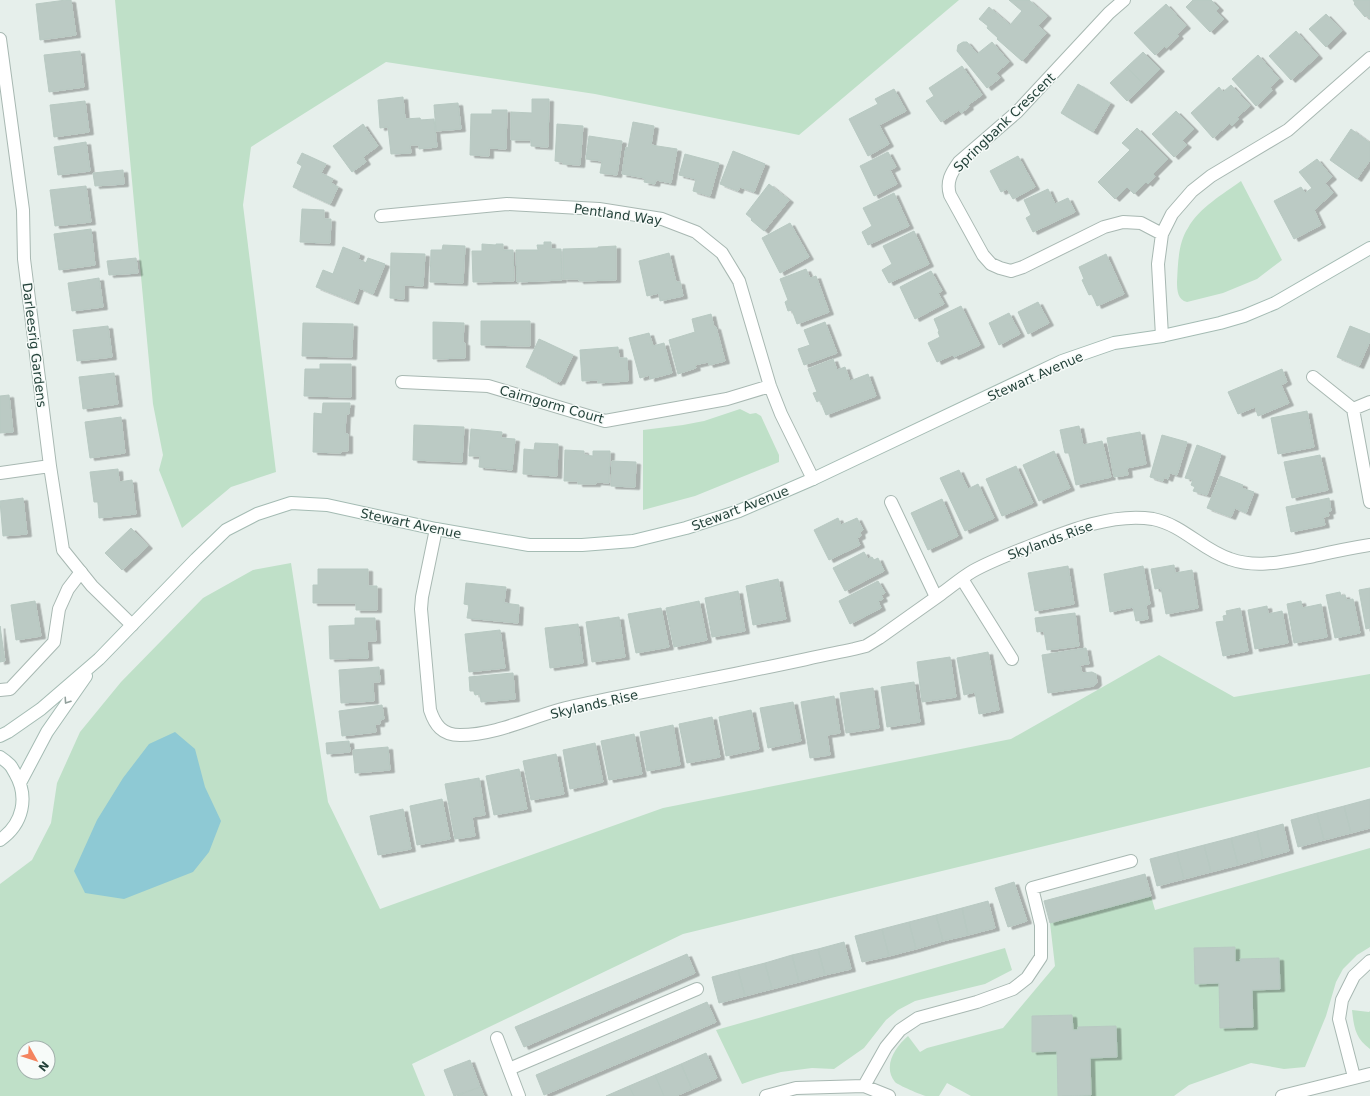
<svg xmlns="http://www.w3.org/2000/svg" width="1370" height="1096" font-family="'DejaVu Sans',sans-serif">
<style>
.green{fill:#bfe0c8;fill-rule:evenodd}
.water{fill:#8ec9d4}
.building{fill:#bbcac4;stroke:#b8c9c2;filter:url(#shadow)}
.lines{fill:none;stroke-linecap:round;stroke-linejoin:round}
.lane-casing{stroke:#a8b8b2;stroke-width:14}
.street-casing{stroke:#a8b8b2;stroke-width:14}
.secondary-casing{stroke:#a4bbb3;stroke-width:14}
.lane{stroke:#fff;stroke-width:12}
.street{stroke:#fff;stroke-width:12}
.secondary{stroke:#fff;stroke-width:12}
.oneway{stroke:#92a09c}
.labels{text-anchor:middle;stroke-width:3;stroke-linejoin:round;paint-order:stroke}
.street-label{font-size:13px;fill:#24423a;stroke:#f7fbf9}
</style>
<defs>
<filter id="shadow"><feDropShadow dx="4.5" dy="2.5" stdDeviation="0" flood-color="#0004"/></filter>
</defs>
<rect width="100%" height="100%" fill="#e6efeb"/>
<path class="green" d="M115,0H959L799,135L595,94L386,62L251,147L243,205L276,472L231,487L182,528L159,470L163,455L153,404Z
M1241,181L1282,260L1257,279L1223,293L1187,302C1178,300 1177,291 1177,282C1178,264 1178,243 1188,228C1199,208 1223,194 1241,181Z
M740,409L750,414L756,413L761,416L779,455V462L695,496L643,510V430L683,425L704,421Z
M291,563L328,802L380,909L663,808L1011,739L1159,655L1234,697L1370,674V767L683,934L412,1064L425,1096H0V884L32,860L51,823L57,783L80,732L121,682L203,598L253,570ZM24,1048H48V1072H24Z
M1370,848V947L1357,955L1343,969L1336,982L1326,1016L1305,1067L1284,1069L1251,1063L1189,1085L1174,1096H971L947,1083L939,1096C935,1096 930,1096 926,1096C921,1095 898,1085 895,1082C882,1066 896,1046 908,1036L920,1052L927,1048L1003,1028L1055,966L1050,923L1151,896L1155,910Z
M1005,948L1012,970L985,984L915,1001L898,1010L886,1020L864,1048L834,1069L812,1068L781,1072L756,1079L742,1084L716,1030Z
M1352,1010L1369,1012L1370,1011V1049C1355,1038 1354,1027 1352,1010Z"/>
<path class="water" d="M175,732L195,749L205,787L221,821L209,852L193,872L124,899L85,893L74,871L97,820L123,778L149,744Z"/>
<path class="building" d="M66,0H71L76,35L40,40L36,4Z
M1009,0H1029L1047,16L1038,26L1046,33L1022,61L997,39L998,38L987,28L988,26L979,19L989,7L1010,25L1022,11Z
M1193,0H1211L1219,8L1216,11L1224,19L1210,32L1186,7Z
M1353,0H1370V19L1367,15L1365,17L1354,4L1355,3Z
M1166,4L1186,26L1177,34L1179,36L1166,48L1165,46L1155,55L1134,33Z
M1326,14L1342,31L1326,47L1309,29Z
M1296,31L1318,56L1291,80L1269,56Z
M963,42H967L977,54L992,42L1009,62L996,73L1000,78L987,88L957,51L958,45Z
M80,51L84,87L49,92L44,55Z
M1143,52L1160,69L1144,85L1127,67Z
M1258,55L1279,79L1270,87L1272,91L1256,106L1232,79Z
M962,66L982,95L968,105L969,107L961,113L959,110L941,122L926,101L934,96L929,88Z
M1127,67L1144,85L1127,101L1110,83Z
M1078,84L1110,103L1093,132L1061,113Z
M1231,85L1250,106L1237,117L1239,119L1232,126L1230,123L1213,138L1191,113L1219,87L1223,92Z
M894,89L906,111L879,125L889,144L868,156L849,119L878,104L875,99Z
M403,97L405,119L420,118L421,120L434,119L437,147L419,149V145H410L411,153L391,154L388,127L380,128L378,100Z
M532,99H549L548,147L531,146V140H511V112L532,113Z
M85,101L89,132L54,137L50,105Z
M458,103L461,129L436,131L434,105Z
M492,110H507L506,149L489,148V156L470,155L471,114H492Z
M1176,111L1194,129L1182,141L1187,145L1174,157L1152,134Z
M633,122L654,126L651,145L677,149L671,183L656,180L655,184L644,182L645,178L622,174L626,147L628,148Z
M363,124L378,146L363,157L366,162L352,172L333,146Z
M557,124L583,126L580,165L563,164V162L555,161Z
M1137,128L1168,159L1153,174L1155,176L1148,184L1146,182L1134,194L1127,187L1115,199L1098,182L1130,150L1122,143Z
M1351,129L1370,143V160L1357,179L1330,160Z
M589,136L622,141L617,175L600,173L602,161L586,159Z
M86,142L90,171L58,175L54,147Z
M733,151L765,164L754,192L740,187L738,191L720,184Z
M888,152L896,167L890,170L897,184L874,196L860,166Z
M302,153L326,164L321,173L333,179L331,183L338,187L330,204L293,187L302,166L297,163Z
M685,154L719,163L710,196L693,191L696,179L679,175Z
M1018,156L1035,187L1013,199L1007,189L1001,192L990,171Z
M1317,159L1332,177L1325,183L1333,193L1314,210L1321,225L1294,239L1274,201L1301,187L1305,193L1312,188L1299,172Z
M123,170L124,184L95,186L93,173Z
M769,184L789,200L764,231L751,220L752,219L746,214Z
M86,186L91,222L55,226L50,190Z
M1048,189L1055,204L1068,198L1075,212L1033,232L1026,218L1031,215L1024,200Z
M894,193L909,226L868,245L862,232L872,226L863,208Z
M302,209L324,210V219H331L330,243L300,242Z
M790,223L809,257L780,273L762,238Z
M91,229L95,265L59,270L54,234Z
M914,231L929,264L889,283L882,270L892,264L883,246Z
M544,242H551V249H561L562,280L517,282L516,250H538L537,245H544Z
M482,244L496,245V244H503V250H513L514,281L473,282L472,251H482Z
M443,245L465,246L463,283L430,282L431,250H442Z
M616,246V280L579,281V279H563V249L598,248V247Z
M343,247L360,254L358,259L366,263L368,258L385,264L373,294L359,288L354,302L316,287L323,270L333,274Z
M391,253L425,254L423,286L404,285V299L390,298Z
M669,253L676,282H680L683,296L660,301L659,293L647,296L639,261Z
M1106,254L1124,294L1097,306L1092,294L1089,295L1082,280L1084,279L1079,267Z
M136,258L138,273L109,275L107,261Z
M806,269L810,278L816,276L829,312L797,324L792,310L788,311L785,302L788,300L780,279Z
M931,271L942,291L938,293L944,304L915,319L900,287Z
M99,278L103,307L72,311L68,283Z
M1038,302L1049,323L1028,334L1018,312Z
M961,306L980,345L954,357L952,355L937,362L928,343L940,337L938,332L939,331L934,319Z
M1009,313L1020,334L999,345L989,323Z
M711,314L714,327H716L725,361L709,365L708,362L695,365L696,368L678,374L669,340L695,332L692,319Z
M481,321H530V346L481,345Z
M433,322L464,323L463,343H465V358L433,359Z
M825,322L837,353L804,365L798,349L810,345L804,330Z
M303,323L353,324L352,357L302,356Z
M108,326L112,357L77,361L73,330Z
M1350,326L1370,334V341L1359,366L1337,357Z
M649,333L653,346L664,343L672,373L650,379V375L640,378L629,338Z
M539,339L573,355L560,382L558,381L557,383L547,378V377L526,367Z
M618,347L619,358H627L628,381L598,383V380L582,381L580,350Z
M833,359L837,370L845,367L850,381L868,374L876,396L826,415L820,400L817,402L813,393L817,392L808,369Z
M320,364H351V397L304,396L305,369H320Z
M1282,369L1287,382L1281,385L1289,403L1258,416L1255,407L1238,414L1228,392Z
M114,373L118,404L83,409L79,377Z
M9,395L13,432L0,433V396Z
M323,403H350L349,414H346L345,434H348V451H341V453L313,452L314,413L322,414Z
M1307,411L1314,447L1278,454L1271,418Z
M121,417L125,453L90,458L85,422Z
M414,425L464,427L462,462L413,460Z
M1079,426L1083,445L1102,441L1111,477L1076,485L1069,453H1065L1060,430Z
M471,429L502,432L501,438L515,439L512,470L479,467L480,456H469Z
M1140,432L1146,464L1127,468L1128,475L1114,477L1107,438Z
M1162,435L1187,442L1177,475L1170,473L1168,479L1164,477L1163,481L1150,477Z
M535,443L558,444L557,476L523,474L524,449L534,450Z
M1197,445L1221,454L1207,495L1193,491L1195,487L1191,485L1193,480L1185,478Z
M565,450L584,451V455L593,456V451H610L609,483L596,482V484H578V481H564Z
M1054,451L1070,488L1039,501L1023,465Z
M1320,455L1328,490L1292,498L1284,462Z
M612,461L636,462L635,487L611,486Z
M1016,466L1033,503L1002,516L986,479Z
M118,469L119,482L132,480L136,514L99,518L98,502H94L90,472Z
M959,470L968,489L978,484L994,518L965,531L940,478Z
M1220,476L1243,485L1242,488L1254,492L1246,513L1235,508L1231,517L1207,508Z
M23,498L27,534L3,536L0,501Z
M1329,498L1331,511L1328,512L1329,516L1323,517L1325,525L1291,532L1286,507Z
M942,499L958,536L928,550L911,513Z
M838,518L841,525L857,518L863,530L860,532L861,536L857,538L860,545L829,560L814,530Z
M131,528L148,546L122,570L105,553Z
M864,552L868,559L872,557L874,560L878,558L884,571L845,591L833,568Z
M1174,565L1175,573L1192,570L1198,608L1166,614L1161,588L1155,589L1151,569Z
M1068,566L1074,604L1035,611L1028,573Z
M1143,566L1150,604L1146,605L1148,619L1136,621L1133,607L1110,612L1104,574Z
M318,569H368V586H377V610H356V603H313V585H318Z
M778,579L786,619L753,625L746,586Z
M878,581L885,593L881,595L883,599L878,601L881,608L850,624L839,601Z
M466,583L506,587L504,603L519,605L518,623L467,618L469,605L464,604Z
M1370,588V628L1366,629L1359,590Z
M738,591L745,631L712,637L705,598Z
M1340,592L1341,596L1345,595L1346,600L1353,599L1360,633L1335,638L1326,595Z
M35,601L41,636L16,640L11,605Z
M699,601L707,640L674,647L666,608Z
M1301,601L1302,608L1321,604L1327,637L1294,643L1287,604Z
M1267,606L1268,614L1282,611L1288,643L1255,649L1248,610Z
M661,608L669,647L636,653L628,614Z
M1240,608L1248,651L1223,656L1216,622L1224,621L1223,616L1227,615L1226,611Z
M1075,613L1079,646L1047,650L1044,631L1037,632L1035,618Z
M619,617L625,657L592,662L586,622Z
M355,618H375L376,641H367L368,658L330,659L329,626L355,625Z
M578,624L583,663L550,668L545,628Z
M0,626L5,661L0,662Z
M500,630L505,668L469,672L465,634Z
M1086,648L1089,664L1080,665L1082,673L1092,672L1096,674L1097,683L1094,686L1048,693L1042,655Z
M988,652L999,710L979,714L975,692L964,695L957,658Z
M950,657L956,697L922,702L917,662Z
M379,667L380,682H373L374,701L341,703L339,670Z
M513,673L515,699L481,702L480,694L475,695L474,691H470L469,677Z
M914,682L920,722L887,727L881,687Z
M873,688L879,728L846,733L840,693Z
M834,696L840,733L827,735L830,755L810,758L801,702Z
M793,702L801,741L768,748L760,708Z
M382,705L384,719L380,720V724H375L376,732L342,736L339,711Z
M751,710L759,749L726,756L719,717Z
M712,717L720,757L687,763L679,724Z
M673,725L680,765L647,771L640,732Z
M634,734L642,774L609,780L601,741Z
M349,741L350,752L327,754L326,743Z
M595,743L603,782L570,789L563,750Z
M388,747L390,770L355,773L353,750Z
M556,754L564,794L531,800L523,761Z
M519,769L527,809L494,815L486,776Z
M479,778L485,815L472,817L475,836L455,839L445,784Z
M442,799L450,839L417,845L410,806Z
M1370,799V828L1351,833L1344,806Z
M1344,806L1351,833L1324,840L1317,813Z
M403,809L411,849L378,855L370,816Z
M1317,813L1324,840L1298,847L1291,820Z
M1283,824L1289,851L1263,858L1257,831Z
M1257,831L1263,858L1238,865L1231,838Z
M1231,838L1238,865L1211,872L1204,845Z
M1204,845L1211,872L1184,879L1177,852Z
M1177,852L1184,879L1157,886L1150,859Z
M1145,874L1151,896L1050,923L1044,901Z
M1014,882L1027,921L1008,927L995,888Z
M988,901L995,928L968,935L962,908Z
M962,908L968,935L943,941L936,915Z
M936,915L943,941L916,949L909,922Z
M909,922L916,949L889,956L882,929Z
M882,929L889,956L862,962L855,936Z
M844,942L851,969L825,975L818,949Z
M1235,947V962H1241L1240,959L1279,958L1280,989L1252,990L1253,1027L1220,1028L1219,983L1195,984L1194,948Z
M818,949L825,975L799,982L792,955Z
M687,954L695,973L524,1047L515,1027Z
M792,955L799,982L772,989L765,963Z
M765,963L772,989L745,996L738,970Z
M738,970L745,996L719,1003L712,977Z
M707,1002L716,1022L544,1095L536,1075Z
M1072,1015L1073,1030H1078V1027L1116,1026L1117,1057L1090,1058L1091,1095L1058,1096L1057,1051L1032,1052V1016Z
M706,1053L717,1078L692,1089L681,1064Z
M470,1060L480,1087L454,1096L444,1070Z
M681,1064L692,1089L676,1096H664L655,1075Z
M655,1075L664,1096H634L629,1086Z
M629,1086L634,1096H606Z
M480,1087L484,1096H457Z"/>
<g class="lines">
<g class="lane-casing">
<path id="lane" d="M891,502L936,597
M962,579L1012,659
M0,690L10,689L54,642L59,609L68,589L81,572
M509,1069L697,989"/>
</g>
<g class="street-casing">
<path id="street" d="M1124,0L1109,13L1017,112L959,162C951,173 946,182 950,195L983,255L991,264L1000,268L1011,271L1023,267L1104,227L1123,222L1141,223L1162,234
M0,39L23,210L24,259L50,466L63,550L92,586L132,625
M381,216L507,204L599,209L662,219L696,232L722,253L739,281L770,386L781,414L813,479
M1162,336L1158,264L1162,234L1172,214L1192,191L1211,176L1288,130L1370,58
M1313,377L1353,409L1370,402
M402,382L488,386L605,421L727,399L770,386
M1353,409L1370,502
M0,473L50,466
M436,529L422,597L421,609L430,710C435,725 442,735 460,735C500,735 536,714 574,706C614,697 654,690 694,682C747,672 801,660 854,649L866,646L879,638C900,623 920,609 941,594C951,587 961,578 973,571C989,562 1007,555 1025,548C1063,533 1111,512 1153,519C1183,525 1202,550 1230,559C1258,569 1286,561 1314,556C1332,552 1351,548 1370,545
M497,1038L519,1096
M1354,1077L1339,1019L1342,1000L1354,976L1370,961
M864,1086L886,1047L900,1030L918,1018L977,1002L1013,989L1027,978L1041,957V925L1032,888L1131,861
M766,1096L796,1088L864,1086L889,1096
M1282,1096L1370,1074"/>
</g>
<g class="secondary-casing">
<path id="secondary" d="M0,736L8,732L41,709L99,659L196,559L226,530L257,514L291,503L327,505L436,529L529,545H582L633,541L686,528L739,511L813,479L1062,361L1114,343L1162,336L1220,323L1244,316L1275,303L1370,248
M0,757C3,759 7,762 10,765C12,767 13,770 15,773C29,797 23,824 0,840
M20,783L47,732L86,676"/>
</g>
<use href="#lane" class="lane"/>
<use href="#street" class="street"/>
<use href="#secondary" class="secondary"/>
</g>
<defs><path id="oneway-chevron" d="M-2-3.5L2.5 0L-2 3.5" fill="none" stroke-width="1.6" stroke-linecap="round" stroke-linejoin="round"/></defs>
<use class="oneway" href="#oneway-chevron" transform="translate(67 701) rotate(124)"/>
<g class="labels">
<g class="street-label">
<text transform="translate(1004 122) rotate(-44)" y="5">Springbank Crescent</text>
<text transform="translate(618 214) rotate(8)" y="5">Pentland Way</text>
<text transform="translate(35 345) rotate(83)" y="5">Darleesrig Gardens</text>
<text transform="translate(1035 376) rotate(-24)" y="5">Stewart Avenue</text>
<text transform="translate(552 404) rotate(16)" y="5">Cairngorm Court</text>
<text transform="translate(740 508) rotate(-21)" y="5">Stewart Avenue</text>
<text transform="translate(411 523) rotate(12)" y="5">Stewart Avenue</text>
<text transform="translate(1050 540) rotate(-20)" y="5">Skylands Rise</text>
<text transform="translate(594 704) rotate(-13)" y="5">Skylands Rise</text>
</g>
</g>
<g transform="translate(36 1060) rotate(129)"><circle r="19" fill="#f7fbf9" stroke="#a3b1ad"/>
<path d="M0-3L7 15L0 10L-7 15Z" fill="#f4845f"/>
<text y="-6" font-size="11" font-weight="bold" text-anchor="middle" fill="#24423a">N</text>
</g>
</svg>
